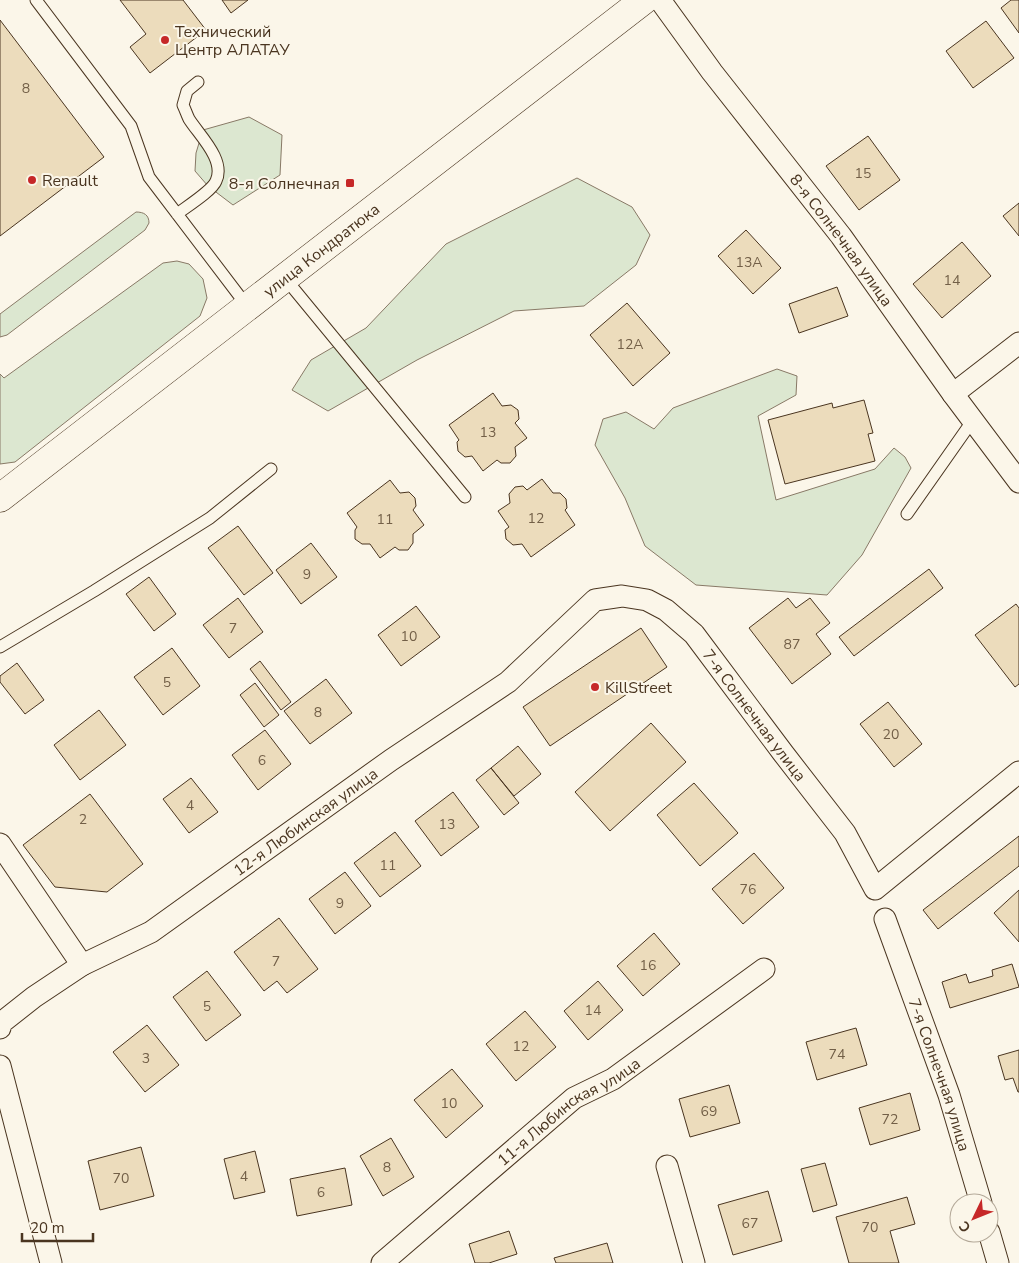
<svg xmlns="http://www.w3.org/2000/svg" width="1019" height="1263" font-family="'Nunito Sans',sans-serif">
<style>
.green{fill:#dce7d0;stroke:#887966}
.building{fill:#ecdcbc;stroke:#4a3520}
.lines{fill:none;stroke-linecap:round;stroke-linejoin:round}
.service-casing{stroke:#4a3520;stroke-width:13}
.minor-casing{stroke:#4a3520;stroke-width:23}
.primary-casing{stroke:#4a3520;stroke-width:29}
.service{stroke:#fbf6e9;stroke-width:11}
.minor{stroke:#fbf6e9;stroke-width:21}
.primary{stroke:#fbf6e9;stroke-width:28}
.poi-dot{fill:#c62828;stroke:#fbf6e9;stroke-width:2}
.labels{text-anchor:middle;stroke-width:4;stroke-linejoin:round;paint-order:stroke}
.number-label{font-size:14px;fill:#725f47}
.poi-label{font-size:16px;fill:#4a3520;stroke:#fbf6e9;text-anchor:start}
.street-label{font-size:16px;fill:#4a3520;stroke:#fbf6e9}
</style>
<rect width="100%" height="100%" fill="#fbf6e9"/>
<path class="green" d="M249,117L282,135L280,175L233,205L208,186L195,171L196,153L203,130Z
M577,178L632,207L650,235L636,265L584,306L514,311L417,360L328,411L292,390L311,360L366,328L446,244Z
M136,212C144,212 149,215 149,223L145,230L7,335L0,337V314Z
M177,261L189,264L203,279L207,298L200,316L15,462L0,464V374L4,378L163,263Z
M777,369L797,376L796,395L758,416L776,500L875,469L894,448L905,457L911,468L862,555L827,595L696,585L645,546L625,498L595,445L603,419L626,412L654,429L673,408Z"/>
<path class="building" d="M120,0H183L206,30L150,73L130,47L146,34Z
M222,0H248L231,13Z
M1011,0H1019V33L1001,8Z
M0,20L104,157L0,236Z
M986,21L1014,58L973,88L946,51Z
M868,136L900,180L859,210L826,166Z
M1019,203V236L1003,216Z
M746,230L781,268L753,294L718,256Z
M962,242L991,276L942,318L913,284Z
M837,287L848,316L799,333L789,304Z
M627,303L670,353L633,386L590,335Z
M493,393L502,406L511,405L518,410L519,419L515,423L527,438L515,447L516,456L510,463H501L497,460L483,471L472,456L465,457L458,451L457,442L459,440L449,425Z
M864,400L873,433L868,434L875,461L785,484L768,420L832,403L833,408Z
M542,479L553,493H560L566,499L567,508L565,510L575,525L531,557L522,544L513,545L506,539L505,530L509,527L498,511L510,503L509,494L515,487L523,486L527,490Z
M390,480L400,493L409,492L415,498L416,506L413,510L424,525L413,534V543L408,550H399L395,547L380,558L370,544H362L355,539V530L357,527L347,513Z
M238,526L273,573L244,595L208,548Z
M311,543L337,577L301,604L276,570Z
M929,569L943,588L854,656L839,637Z
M149,577L176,614L154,631L126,594Z
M238,598L263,632L229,658L203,625Z
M788,598L796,608L810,598L830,623L816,634L831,654L792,684L749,628Z
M1016,604L1019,608V684L1015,687L975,635Z
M416,606L440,637L401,666L378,635Z
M641,628L667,667L550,746L523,707Z
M172,648L200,686L163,715L134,677Z
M260,661L291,702L281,710L250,669Z
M17,663L44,700L25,714L0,682V676Z
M326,679L352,713L310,744L284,711Z
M255,683L279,715L264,727L240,695Z
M888,702L922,744L894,767L860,724Z
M99,710L126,745L80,780L54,745Z
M651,723L686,762L610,831L575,792Z
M265,730L291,764L258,790L232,755Z
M518,746L541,774L514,796L491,768Z
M491,768L519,803L504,815L476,780Z
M191,778L218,812L189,833L163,799Z
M694,783L738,833L700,866L657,815Z
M453,792L479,827L441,856L415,821Z
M90,794L143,864L107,892L55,887L23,845Z
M395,832L421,866L380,897L354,863Z
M1019,836V866L938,929L923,910Z
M754,853L784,888L743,924L712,889Z
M345,872L371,906L335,934L309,899Z
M1019,890V942L994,913Z
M279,918L318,969L287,993L277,981L264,991L234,952Z
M654,933L680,964L643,996L617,966Z
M1012,964L1019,987L950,1008L942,982L966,974L969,983L993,976L992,970Z
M207,971L241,1015L206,1041L173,997Z
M598,981L623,1010L588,1040L564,1011Z
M525,1011L556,1047L516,1081L486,1044Z
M147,1025L179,1065L145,1092L113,1052Z
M856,1028L867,1065L817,1080L806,1042Z
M1019,1050V1092H1018L1013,1078L1005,1080L998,1056Z
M452,1069L483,1106L446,1138L414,1100Z
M729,1085L740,1123L690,1137L679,1099Z
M910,1093L920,1130L870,1145L859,1108Z
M391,1138L414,1177L383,1196L360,1156Z
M141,1147L154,1196L100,1210L88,1161Z
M255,1151L265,1192L234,1199L224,1159Z
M825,1163L837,1205L813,1212L801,1169Z
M345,1168L352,1205L297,1216L290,1179Z
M768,1191L782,1241L733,1255L718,1205Z
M907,1197L915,1224L890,1231L899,1263H849L836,1217Z
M509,1231L517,1254L489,1263H475L469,1244Z
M607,1243L613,1263H556L554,1258Z"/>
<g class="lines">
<g class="service-casing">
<path id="service" d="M36,0L131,126L149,177L247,306
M177,214C186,207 212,191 216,181C226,160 199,135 189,119C187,115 185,109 183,105L187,91L198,82
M284,277L465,497
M907,514L973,420
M0,647L94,591L210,518L271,469"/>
</g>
<g class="minor-casing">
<g id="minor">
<path id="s1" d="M660,0L712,72L841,236L953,394L1019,482"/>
<path d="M953,394L1019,343"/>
<path d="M0,844L82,965"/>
<path id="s2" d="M885,919L949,1095L981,1203"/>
<path id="s3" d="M0,1028L1,1023L34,997L82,965L151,932L391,760L508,682L595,600L622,596L647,600L666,610L694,634L783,753L845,833L875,889L1019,772"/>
<path d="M0,1066L51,1263"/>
<path d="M667,1166L694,1263"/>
<path d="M989,1232L998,1263"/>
<path id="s4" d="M382,1263L574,1098L613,1079L764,969"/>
</g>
</g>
<g class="primary-casing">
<g id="primary">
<path id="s5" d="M0,498L644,0"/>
</g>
</g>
<use href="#service" class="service"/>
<use href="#minor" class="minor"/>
<use href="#primary" class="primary"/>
</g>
<g class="poi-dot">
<circle cx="165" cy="40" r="5"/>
<circle cx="32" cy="180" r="5"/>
<rect x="345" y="178" width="10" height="10" rx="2.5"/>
<circle cx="595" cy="687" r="5"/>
</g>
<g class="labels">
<g class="number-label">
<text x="26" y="93">8</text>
<text x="863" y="178">15</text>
<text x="749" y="267">13А</text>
<text x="952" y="285">14</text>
<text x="630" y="349">12А</text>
<text x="488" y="437">13</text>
<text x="536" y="523">12</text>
<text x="385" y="524">11</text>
<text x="307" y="579">9</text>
<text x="233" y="633">7</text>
<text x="409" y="641">10</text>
<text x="792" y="649">87</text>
<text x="167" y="687">5</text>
<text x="318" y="717">8</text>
<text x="891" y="739">20</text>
<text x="262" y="765">6</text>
<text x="190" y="810">4</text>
<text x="83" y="824">2</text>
<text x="447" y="829">13</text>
<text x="388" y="870">11</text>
<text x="748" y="894">76</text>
<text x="340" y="908">9</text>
<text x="276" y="966">7</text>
<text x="648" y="970">16</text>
<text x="207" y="1011">5</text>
<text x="593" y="1015">14</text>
<text x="521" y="1051">12</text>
<text x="837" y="1059">74</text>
<text x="146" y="1063">3</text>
<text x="449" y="1108">10</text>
<text x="709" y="1116">69</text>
<text x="890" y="1124">72</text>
<text x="387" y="1172">8</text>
<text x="244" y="1181">4</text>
<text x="121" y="1183">70</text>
<text x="321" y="1197">6</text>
<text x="750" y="1228">67</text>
<text x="870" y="1232">70</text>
</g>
<g class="poi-label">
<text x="175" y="37">Технический<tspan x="175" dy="18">Центр АЛАТАУ</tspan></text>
<text x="42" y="186">Renault</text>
<text x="340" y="189" text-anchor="end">8-я Солнечная</text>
<text x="605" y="693">KillStreet</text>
</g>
<g class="street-label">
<text dy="6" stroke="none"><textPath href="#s1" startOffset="301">8-я Солнечная улица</textPath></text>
<text dy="6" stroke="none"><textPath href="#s5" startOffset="406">улица Кондратюка</textPath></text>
<text dy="6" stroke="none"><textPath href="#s3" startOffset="949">7-я Солнечная улица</textPath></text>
<text dy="6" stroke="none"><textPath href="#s3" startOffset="371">12-я Любинская улица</textPath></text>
<text dy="6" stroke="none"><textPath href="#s2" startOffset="165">7-я Солнечная улица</textPath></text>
<text dy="6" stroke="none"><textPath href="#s4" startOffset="241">11-я Любинская улица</textPath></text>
</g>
</g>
<g transform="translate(974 1218) rotate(227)"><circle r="24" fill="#fbf6e9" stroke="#b4a999"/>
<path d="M0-4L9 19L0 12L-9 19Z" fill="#c62828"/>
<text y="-8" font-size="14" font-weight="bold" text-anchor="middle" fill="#4a3520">С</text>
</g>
<path d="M22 1233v8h71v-8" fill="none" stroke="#4a3520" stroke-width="2.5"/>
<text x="30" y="1233" font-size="15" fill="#4a3520" stroke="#fbf6e9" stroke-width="4" paint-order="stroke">20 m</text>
</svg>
